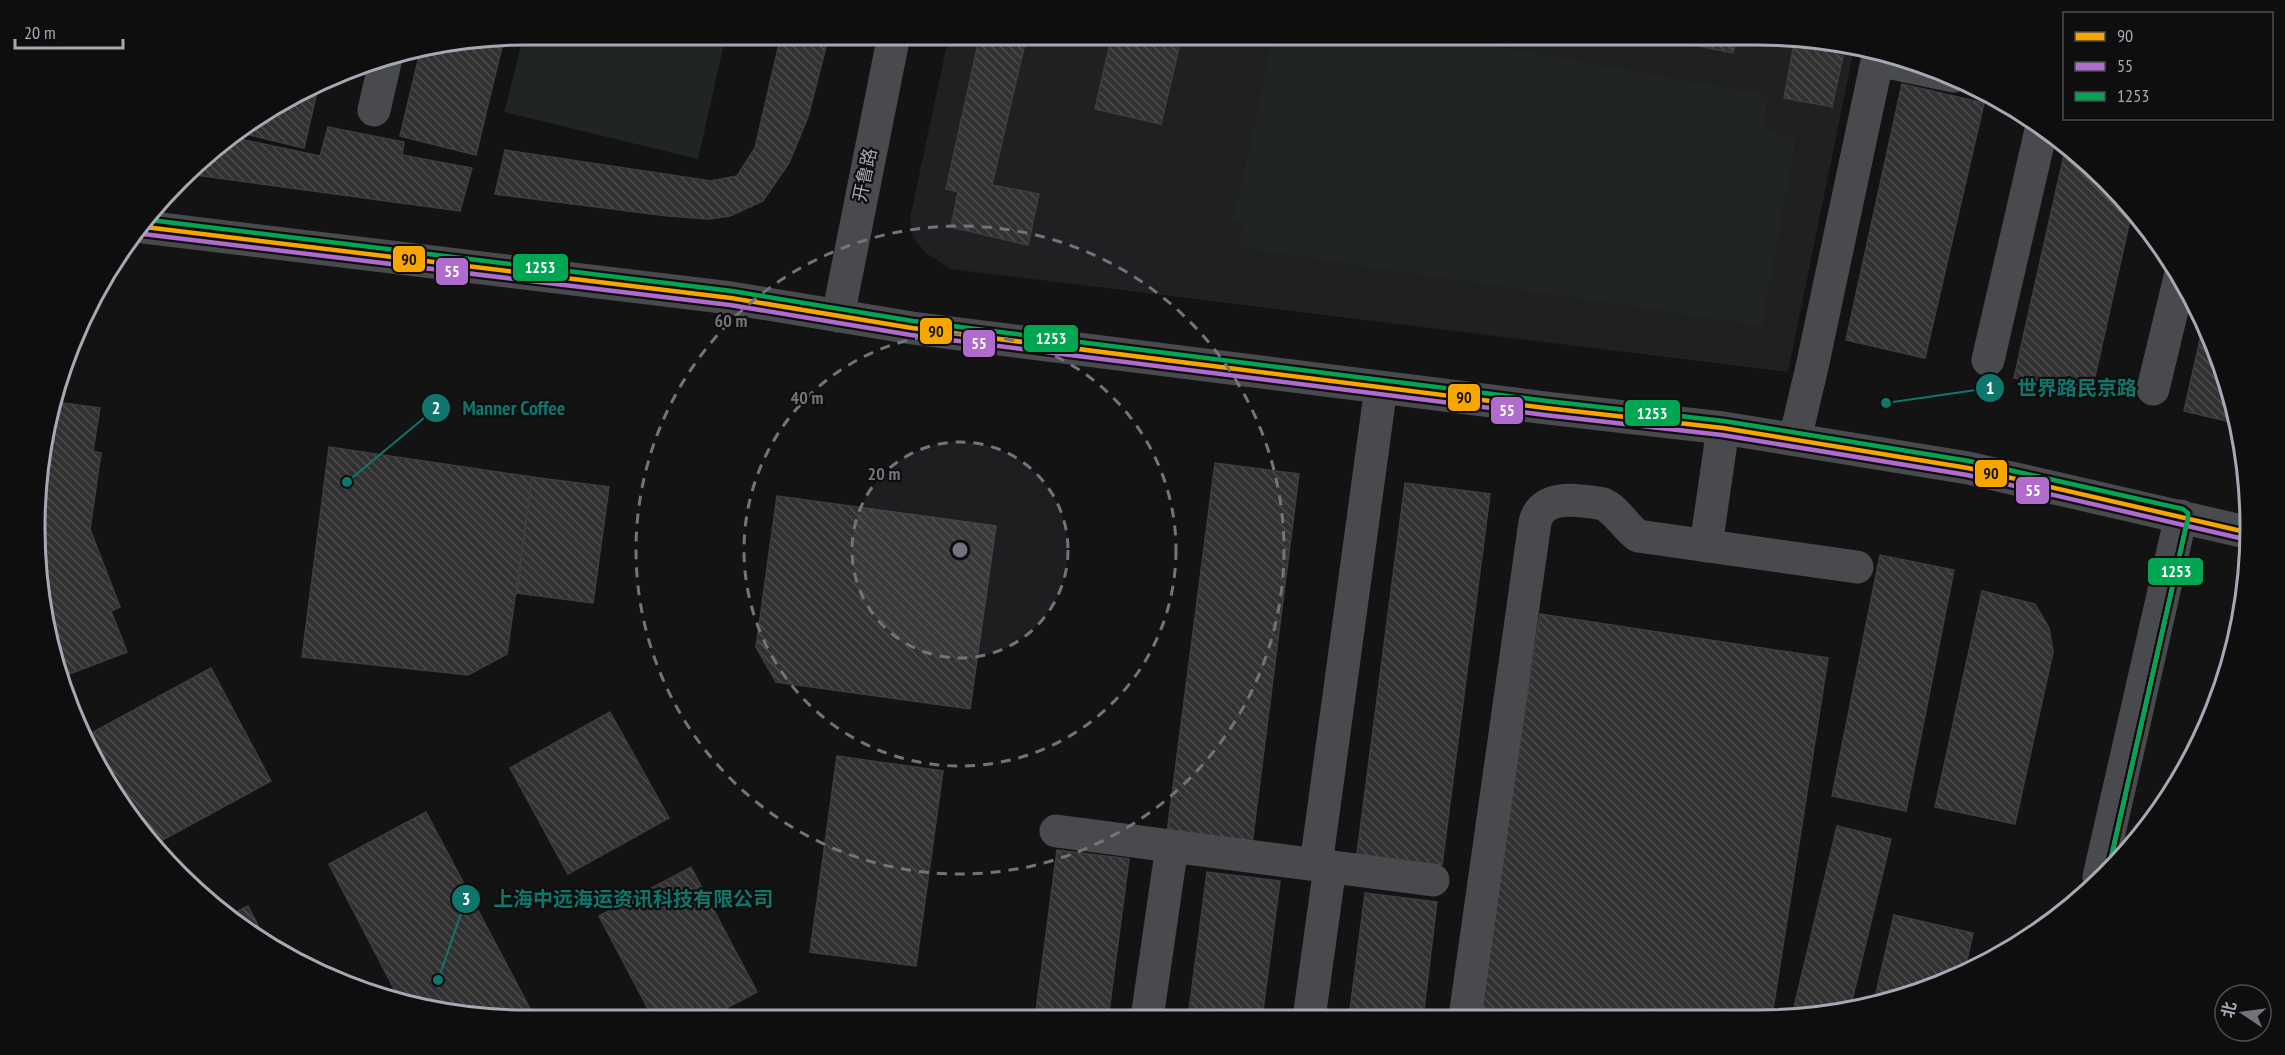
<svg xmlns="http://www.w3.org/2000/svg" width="2285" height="1055" font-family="'PT Sans Narrow','Noto Sans SC',sans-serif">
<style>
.built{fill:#202022}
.park{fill:#202521}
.building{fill:url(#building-back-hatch);stroke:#3c3d40;stroke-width:1.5}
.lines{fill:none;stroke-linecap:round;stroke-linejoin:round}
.minor{stroke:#494a4d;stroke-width:33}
.bus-1-casing{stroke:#0e0e0f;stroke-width:9}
.bus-2-casing{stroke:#0e0e0f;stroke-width:9}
.bus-3-casing{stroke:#0e0e0f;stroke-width:9}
.bus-1{stroke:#f7a600;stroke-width:4.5}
.bus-2{stroke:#b06ccc;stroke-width:4.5}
.bus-3{stroke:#00a651;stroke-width:4.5}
.ring{fill:none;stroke:#73747b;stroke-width:3;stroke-dasharray:10 8}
.labels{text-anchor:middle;stroke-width:4.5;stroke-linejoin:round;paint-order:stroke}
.street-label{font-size:18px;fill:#a6a9b3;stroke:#0e0e0f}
.rim{fill:none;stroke:#a6a9b3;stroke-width:3}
.centre{fill:#73747b;stroke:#0e0e0f;stroke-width:3}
.ring-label{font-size:18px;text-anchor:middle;font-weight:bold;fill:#73747b;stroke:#0e0e0f;stroke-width:4.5;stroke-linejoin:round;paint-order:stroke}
.leader{fill:none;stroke:#0f766e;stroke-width:2}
.callout-dot{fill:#0f766e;stroke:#0e0e0f;stroke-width:2}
.mark-label{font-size:18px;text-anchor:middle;font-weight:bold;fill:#fff}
.callout-label{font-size:20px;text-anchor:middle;font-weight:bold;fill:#0f766e;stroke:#0e0e0f;stroke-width:4.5;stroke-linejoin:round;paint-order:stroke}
.line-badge{stroke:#0e0e0f;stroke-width:2}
.badge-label{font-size:16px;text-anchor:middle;font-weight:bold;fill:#fff}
.pale-badge-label{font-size:16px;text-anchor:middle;font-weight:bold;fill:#111}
</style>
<defs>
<pattern id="building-back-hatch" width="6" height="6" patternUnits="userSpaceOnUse" patternTransform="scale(1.5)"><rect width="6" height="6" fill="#313132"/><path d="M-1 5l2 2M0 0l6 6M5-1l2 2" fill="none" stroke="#4c4c4d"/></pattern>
</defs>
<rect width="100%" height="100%" fill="#131314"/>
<path class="built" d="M949,35H1758L1855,44L1788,372L950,269L926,253L913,237L910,218Z"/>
<path class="park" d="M524,35H726L698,159L504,112Z
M1274,35H1432L1768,95L1764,131L1796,138L1762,326L1238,247L1243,222L1233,221Z"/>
<path class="building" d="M781,35H829L808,117L789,163L763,201L730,216L709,219L668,216L495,194L505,150L711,181L737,176L755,148Z
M980,35H1027L992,185L1039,194L1028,245L951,227L958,192L946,189Z
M1112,35H1182L1161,124L1095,109Z
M1684,35H1738L1733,53L1683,43Z
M504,38L476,155L400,136L420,52Z
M1795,38L1846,43L1832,107L1784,98Z
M319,83L304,148L237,132L281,101Z
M1902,84L1984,103L1925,358L1846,340Z
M328,127L404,142L402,155L472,168L460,211L188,174L203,157L230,137L320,156Z
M2066,146L2106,179L2132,211L2091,394L2014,378Z
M2204,322L2213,339L2239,424L2184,411Z
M55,402L100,408L93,451L101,453L90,529L120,607L111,611L127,652L59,678L39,592L44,432Z
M329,447L532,477L507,654L468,675L302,657Z
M1215,463L1299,474L1252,844L1167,833Z
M532,477L609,487L593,603L517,593Z
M1405,483L1490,494L1442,865L1357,854Z
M777,496L996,526L970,709L776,682L756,647Z
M1880,555L1954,570L1906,811L1832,796Z
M1982,591L2035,604L2049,628L2053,652L2015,824L1935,807Z
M1540,614L1828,658L1772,1016L1477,1017Z
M211,668L271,781L157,843L100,774L84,737Z
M610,712L669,818L568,874L510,768Z
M837,756L943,771L916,966L810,952Z
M426,812L536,1020L431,1011L401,1002L329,864Z
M1837,826L1891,839L1850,1009L1822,1016H1792Z
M1057,850L1129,859L1108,1019H1035Z
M691,867L757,992L704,1020H654L599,916Z
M1207,872L1280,881L1262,1018H1188Z
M1365,893L1437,902L1423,1018H1349Z
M248,906L264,937L230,915Z
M1894,915L1973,933L1964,973L1946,983L1874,1002Z"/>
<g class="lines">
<path class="minor" d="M1878,60L1954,76
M374,110L386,58
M144,227L731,298L912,328L1546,408L1723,428L1968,468L2250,533
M838,316L894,35
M1988,360L2042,126
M2153,389L2180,277
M1795,439L1812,367L1879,52
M1706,546L1723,428
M1056,831L1433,880
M1316,865L1381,387
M2099,877L2181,516
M1465,1017L1535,522C1542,493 1580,500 1603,504C1617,510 1625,527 1638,536L1857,567
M1147,1018L1172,846
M1309,1018L1330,867"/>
<g class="bus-1-casing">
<path id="bus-1" d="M145,227L731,298L912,328L1546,408L1723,428L1968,468L2250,533"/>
</g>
<g class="bus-2-casing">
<path id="bus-2" d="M143,234L730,305L911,335L1545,415L1722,435L1967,475L2248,540
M2109,867L2188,518"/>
</g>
<g class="bus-3-casing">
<path id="bus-3" d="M150,220L732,291L913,321L1547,401L1724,421L1969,461L2183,509L2188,513V518L2109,867"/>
</g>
<use href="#bus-1" class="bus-1"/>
<use href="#bus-2" class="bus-2"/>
<use href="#bus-3" class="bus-3"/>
</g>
<circle cx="960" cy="550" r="108" fill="#73747b" fill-opacity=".12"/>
<g class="ring">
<circle cx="960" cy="550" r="108"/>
<circle cx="960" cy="550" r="216"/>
<circle cx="960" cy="550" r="324"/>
</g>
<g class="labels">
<g class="street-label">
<text transform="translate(865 175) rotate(-78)" y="6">开鲁路</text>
</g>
</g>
<path d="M0 0H2285V1055H0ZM527 45H1758A482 482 0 0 1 2240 527V528A482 482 0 0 1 1758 1010H527A482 482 0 0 1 45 528V527A482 482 0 0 1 527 45Z" fill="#0e0e0f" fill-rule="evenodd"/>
<path class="rim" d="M527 45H1758A482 482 0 0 1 2240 527V528A482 482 0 0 1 1758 1010H527A482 482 0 0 1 45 528V527A482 482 0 0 1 527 45Z"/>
<circle cx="960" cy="550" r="9" class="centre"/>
<g class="ring-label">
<text x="731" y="327">60 m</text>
<text x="807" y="404">40 m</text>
<text x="884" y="480">20 m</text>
</g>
<path class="leader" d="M1886 403L1990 388M347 482L436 408M438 980L466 899"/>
<g class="callout-dot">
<circle cx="1886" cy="403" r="6"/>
<circle cx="347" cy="482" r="6"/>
<circle cx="438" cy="980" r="6"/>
<circle cx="1990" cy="388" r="15"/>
<circle cx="436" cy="408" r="15"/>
<circle cx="466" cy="899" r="15"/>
</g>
<g class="mark-label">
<text x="1990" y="394">1</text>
<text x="436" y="414">2</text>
<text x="466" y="905">3</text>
</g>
<g class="callout-label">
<text x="2077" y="395">世界路民京路</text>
<text x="514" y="415">Manner Coffee</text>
<text x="633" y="906">上海中远海运资讯科技有限公司</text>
</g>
<g class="line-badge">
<rect x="392" y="245" width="34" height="28" rx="6" fill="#f7a600"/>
<rect x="512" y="253" width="57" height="29" rx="6" fill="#00a651"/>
<rect x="435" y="257" width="34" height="29" rx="6" fill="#b06ccc"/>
<rect x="919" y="317" width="34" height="28" rx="6" fill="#f7a600"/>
<rect x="1023" y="324" width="56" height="29" rx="6" fill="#00a651"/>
<rect x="962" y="329" width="34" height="29" rx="6" fill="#b06ccc"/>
<rect x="1447" y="383" width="34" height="29" rx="6" fill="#f7a600"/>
<rect x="1490" y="396" width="34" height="29" rx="6" fill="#b06ccc"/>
<rect x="1624" y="399" width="57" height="28" rx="6" fill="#00a651"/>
<rect x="1974" y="459" width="34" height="29" rx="6" fill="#f7a600"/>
<rect x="2015" y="476" width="35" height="29" rx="6" fill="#b06ccc"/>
<rect x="2147" y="557" width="57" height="29" rx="6" fill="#00a651"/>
</g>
<g class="badge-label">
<text x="540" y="273">1253</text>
<text x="452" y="277">55</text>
<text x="1051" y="344">1253</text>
<text x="979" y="349">55</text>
<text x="1507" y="416">55</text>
<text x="1652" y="419">1253</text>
<text x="2033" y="496">55</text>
<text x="2176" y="577">1253</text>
</g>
<g class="pale-badge-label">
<text x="409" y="265">90</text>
<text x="936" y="337">90</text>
<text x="1464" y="403">90</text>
<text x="1991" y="479">90</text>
</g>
<rect x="2063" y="12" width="210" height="108" fill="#0e0e0f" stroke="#4b4c51" stroke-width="1.5"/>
<rect x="2075" y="32" width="30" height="9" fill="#f7a600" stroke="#4b4c51" stroke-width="1.5"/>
<text x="2117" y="42" font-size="18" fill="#a6a9b3">90</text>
<rect x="2075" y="62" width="30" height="9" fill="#b06ccc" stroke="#4b4c51" stroke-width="1.5"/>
<text x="2117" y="72" font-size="18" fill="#a6a9b3">55</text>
<rect x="2075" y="92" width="30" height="9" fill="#00a651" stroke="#4b4c51" stroke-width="1.5"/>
<text x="2117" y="102" font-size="18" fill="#a6a9b3">1253</text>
<g transform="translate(2243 1013) rotate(283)"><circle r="28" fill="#0e0e0f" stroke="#4b4c51" stroke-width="1.5"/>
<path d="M0-4.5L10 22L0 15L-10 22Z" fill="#73747b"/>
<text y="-9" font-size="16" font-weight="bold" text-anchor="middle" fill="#a6a9b3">北</text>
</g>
<path d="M15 39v9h108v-9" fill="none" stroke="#a6a9b3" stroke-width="3"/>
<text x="24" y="39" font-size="18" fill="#a6a9b3" stroke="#0e0e0f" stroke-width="4.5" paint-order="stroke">20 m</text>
</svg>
